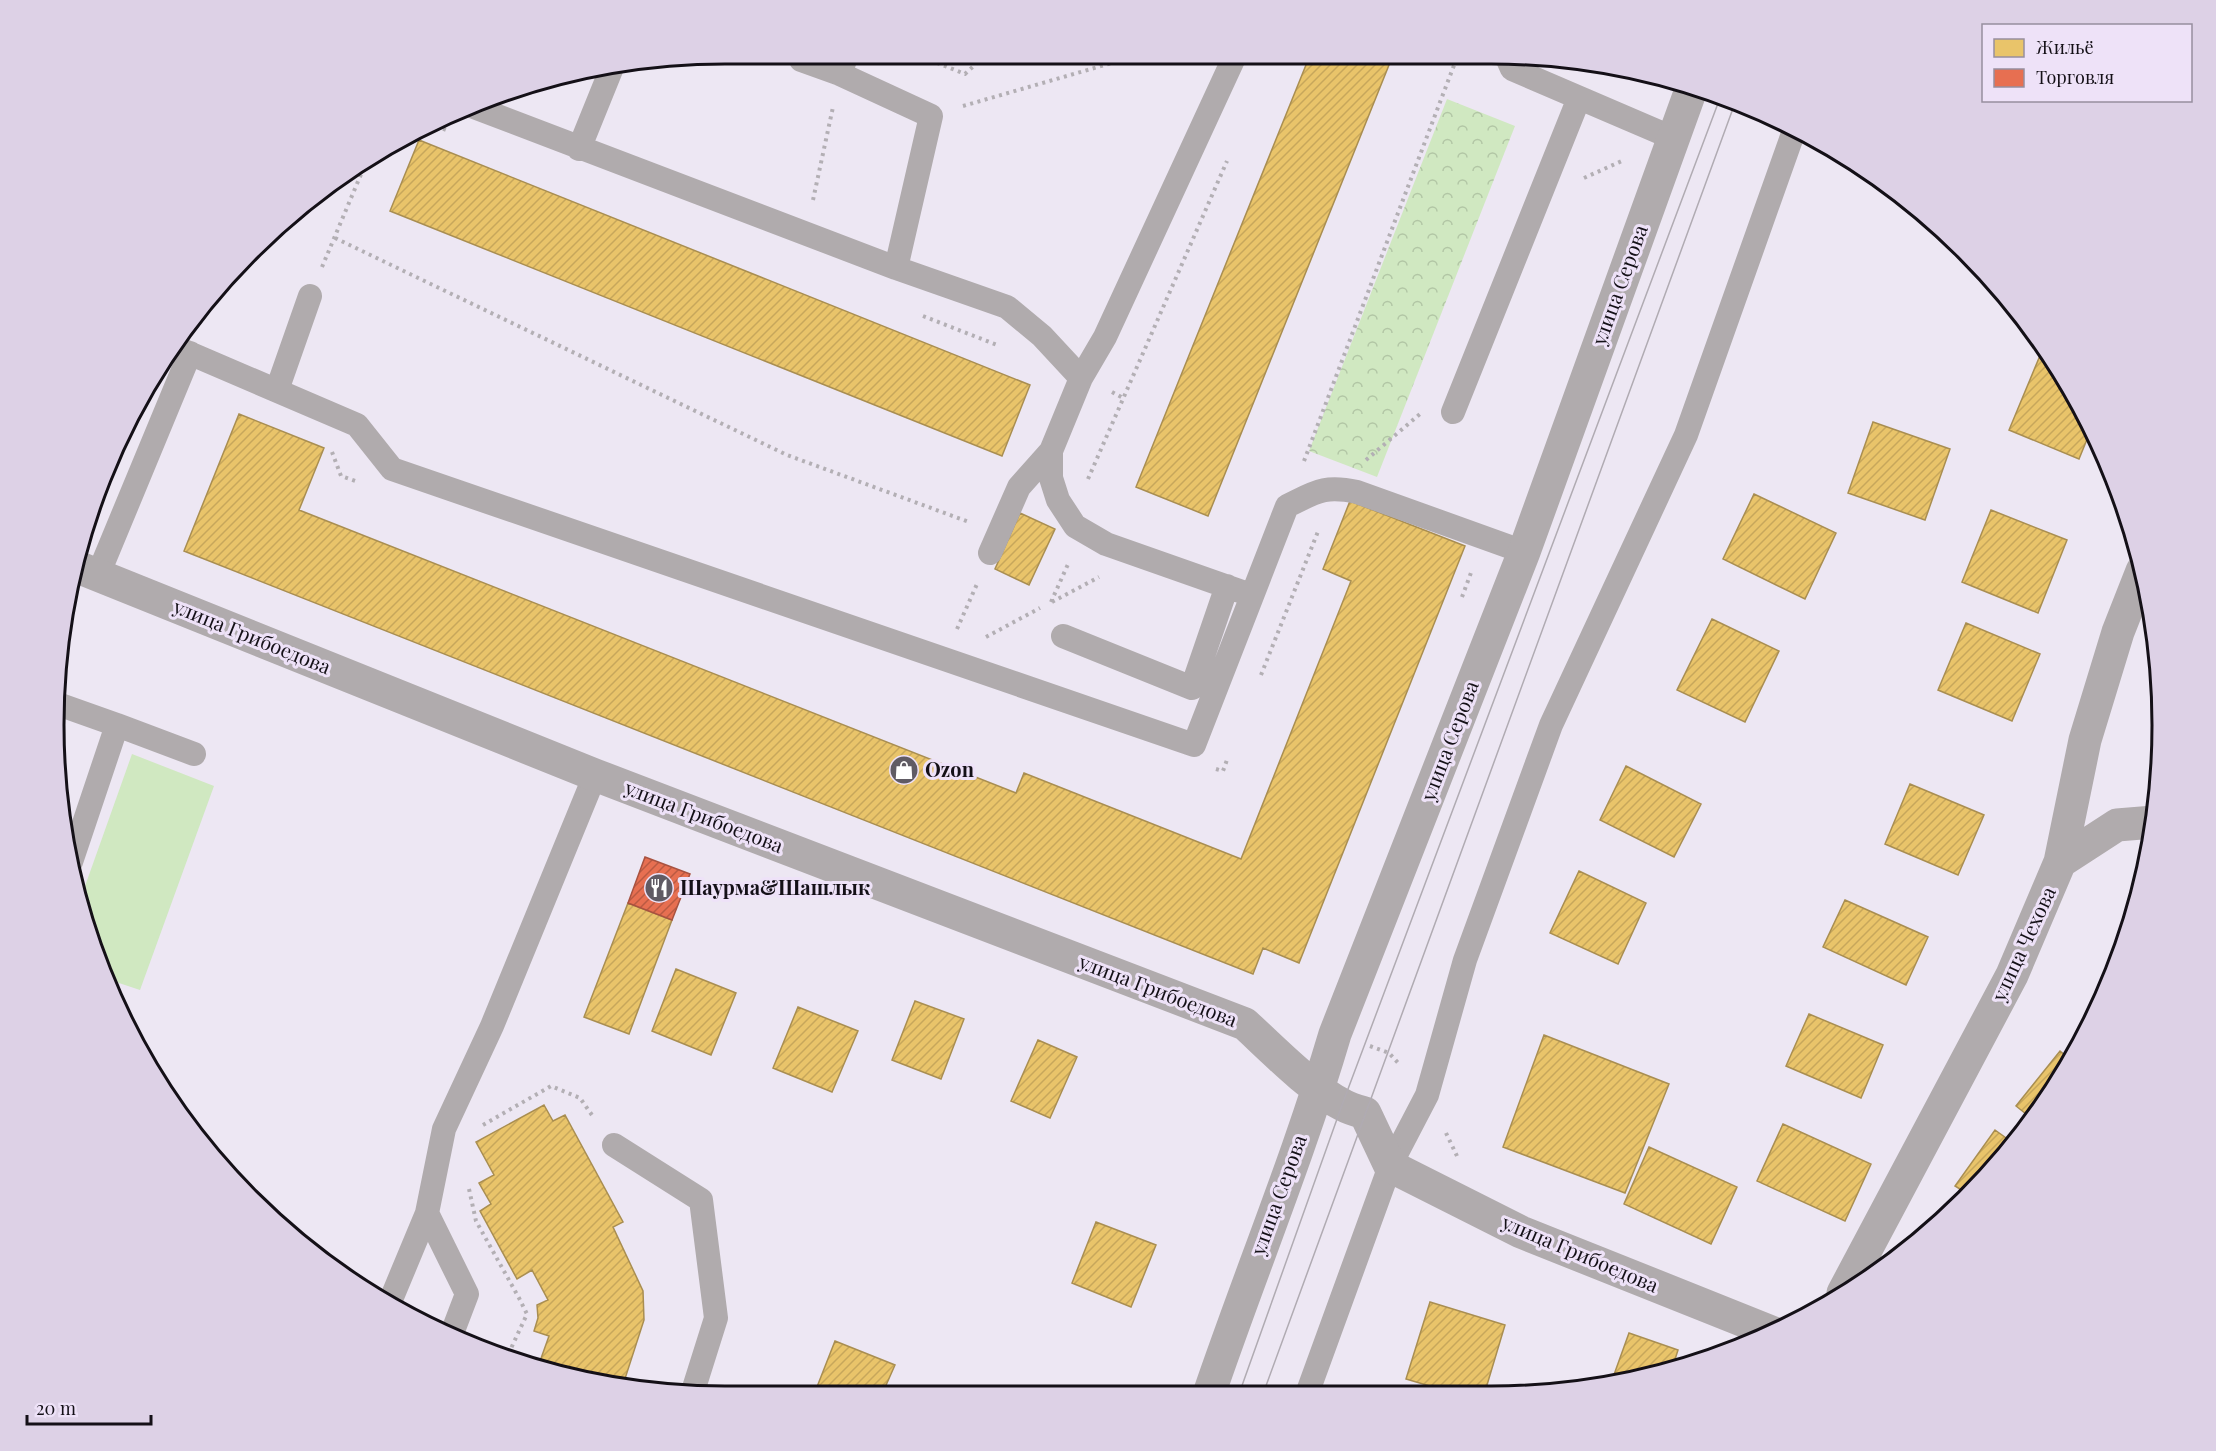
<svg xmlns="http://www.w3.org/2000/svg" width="2216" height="1451" font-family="'Playfair Display',serif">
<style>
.green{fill:#d0e8c1}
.forest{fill:url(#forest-crowns)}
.homes{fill:url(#homes-hatch);stroke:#a98e51;stroke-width:1.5}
.shops{fill:url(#shops-hatch);stroke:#a85240;stroke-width:1.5}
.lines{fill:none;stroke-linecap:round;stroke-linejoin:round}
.path{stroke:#b3afb4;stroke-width:4;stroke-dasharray:3 4.5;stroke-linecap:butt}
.lane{stroke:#b0abad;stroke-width:24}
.street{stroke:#b0abad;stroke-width:33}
.tram{stroke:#b0abb2;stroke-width:1.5}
.labels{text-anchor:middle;stroke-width:6;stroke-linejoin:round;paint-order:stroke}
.street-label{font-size:20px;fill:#141017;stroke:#eee2f8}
.poi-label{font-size:20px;font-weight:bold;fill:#141017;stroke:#eee2f8;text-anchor:start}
.rim{fill:none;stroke:#141017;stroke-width:3}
</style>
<defs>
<pattern id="forest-crowns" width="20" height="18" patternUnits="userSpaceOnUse" patternTransform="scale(1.5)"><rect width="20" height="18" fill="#d0e8c1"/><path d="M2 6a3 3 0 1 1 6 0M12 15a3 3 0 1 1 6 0" fill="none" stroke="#b2c6a5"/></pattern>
<pattern id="homes-hatch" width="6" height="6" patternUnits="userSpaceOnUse" patternTransform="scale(1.5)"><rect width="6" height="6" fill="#e9c46a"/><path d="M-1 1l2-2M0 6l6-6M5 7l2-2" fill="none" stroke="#c7a75b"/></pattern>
<pattern id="shops-hatch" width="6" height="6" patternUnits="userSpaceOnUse" patternTransform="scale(1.5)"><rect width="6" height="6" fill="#e76f51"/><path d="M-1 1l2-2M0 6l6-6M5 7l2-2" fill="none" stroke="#ba5a42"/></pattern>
</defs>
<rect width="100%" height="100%" fill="#ede7f3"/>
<path class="green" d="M132,754L214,786L140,990L110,980L79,903Z"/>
<path class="forest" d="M1447,99L1515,126L1377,477L1309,451Z"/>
<path class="homes" d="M1308,60H1391L1208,516L1136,487Z
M419,140L1030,385L1002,456L390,211Z
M2039,358L2052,363L2092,427L2079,459L2009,430Z
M239,414L324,448L299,510L1016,793L1024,773L1241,859L1351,581L1323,569L1350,501L1465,546L1299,963L1263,948L1253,974L184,551Z
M1873,422L1950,449L1925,520L1848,493Z
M1754,494L1836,533L1805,599L1723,559Z
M1991,510L2067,540L2038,613L1962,582Z
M1020,513L1055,529L1029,585L995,569Z
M1712,619L1779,651L1745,722L1677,690Z
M1966,623L2040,654L2012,721L1938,690Z
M1626,766L1701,804L1674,857L1600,820Z
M1910,784L1984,815L1958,875L1885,844Z
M1579,871L1646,903L1618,964L1550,933Z
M1845,900L1928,937L1906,985L1823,947Z
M628,903L672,920L629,1034L584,1017Z
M676,969L736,993L711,1055L652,1031Z
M915,1001L964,1019L941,1079L892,1060Z
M798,1007L858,1031L832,1092L773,1068Z
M1809,1014L1883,1045L1861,1098L1786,1066Z
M1544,1035L1669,1084L1625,1193L1503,1147Z
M1038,1040L1077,1057L1050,1118L1011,1101Z
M2060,1051L2072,1061L2031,1118L2016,1106Z
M544,1105L553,1121L565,1115L623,1222L613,1227L643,1291L644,1320L622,1388L551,1374L522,1363L523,1358L539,1364L549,1336L534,1331L538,1318L537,1305L548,1300L532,1270L517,1279L480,1211L491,1204L479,1183L494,1175L476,1142Z
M1783,1124L1871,1164L1845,1221L1757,1181Z
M1995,1130L2013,1143L1995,1169L1968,1194L1955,1186Z
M1649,1147L1737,1187L1711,1244L1624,1204Z
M1096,1222L1156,1245L1131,1307L1072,1283Z
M1430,1302L1505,1325L1484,1395H1460L1406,1379Z
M1629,1333L1678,1350L1671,1372L1611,1383Z
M835,1341L895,1365L883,1392H815Z"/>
<path class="shops" d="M645,857L690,874L672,920L628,903Z"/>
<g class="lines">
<path class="path" d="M930,60L965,74L980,60
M644,64L663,60
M963,106L1122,60
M436,126L449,131
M1584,178L1624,160
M813,200L833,107
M335,238L787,455L969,522
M322,267L367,160
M923,316L997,345
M1112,392L1123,398
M332,452L341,476L358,482
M1366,460L1420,414
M1304,461L1456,60
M1088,479L1227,161
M1462,597L1472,570
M1051,602L1069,562
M1052,602L1099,577
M957,629L977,584
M986,637L1040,608
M1261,675L1319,529
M1216,769L1223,771L1228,757
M1370,1046L1389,1053L1400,1065
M483,1125L551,1086L580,1098L594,1118
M1446,1133L1457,1156
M469,1189L476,1221L519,1298L527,1314L507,1357"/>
<path class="lane" d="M801,60L840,74
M845,60L840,74L931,116L896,268
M1508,60L1512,69L1673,138
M474,107L896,268L1007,307L1042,336L1081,378L1051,451V478L1058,500L1075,526L1106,544L1251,595
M579,149L613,65
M175,347L357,425L392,469L1194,745L1287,506C1316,492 1324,485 1357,492L1524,552
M1081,378L1105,337L1233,60
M277,390L310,296
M1453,412L1579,98
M990,553L1019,487L1051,451
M98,575L190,353
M1063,636L1192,688L1227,586
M55,703L117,725L71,862
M117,725L194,754
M614,1145L701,1200L716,1318L693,1391
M427,1213L467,1294L451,1336
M390,1302L427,1213L444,1129L492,1026L595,775
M1307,1394L1390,1166L1427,1095L1465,960L1551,725L1686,435L1795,128"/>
<path class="street" d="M75,566L595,775L1245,1024C1272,1049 1311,1089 1343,1105C1350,1109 1358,1111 1365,1113L1390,1166L1521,1232L1774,1333
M2060,862L2117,825L2154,822
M1843,1293L2012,975L2060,862L2085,740L2118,632L2142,571
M1209,1394C1250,1274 1299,1156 1335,1034L1524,552L1692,87"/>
<path class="tram" d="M1239,1394L1342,1105L1720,98
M1263,1394L1735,103"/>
</g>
<defs>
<g id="shop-disc" transform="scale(1.5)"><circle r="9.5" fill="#605b64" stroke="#eee2f8"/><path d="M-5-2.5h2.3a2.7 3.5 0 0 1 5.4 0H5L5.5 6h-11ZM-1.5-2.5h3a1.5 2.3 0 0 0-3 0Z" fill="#fff"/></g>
<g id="restaurant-disc" transform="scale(1.5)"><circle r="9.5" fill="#605b64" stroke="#eee2f8"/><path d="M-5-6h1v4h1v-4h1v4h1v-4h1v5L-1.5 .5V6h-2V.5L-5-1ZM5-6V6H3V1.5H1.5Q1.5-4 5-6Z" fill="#fff"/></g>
</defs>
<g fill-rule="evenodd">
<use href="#shop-disc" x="904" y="770"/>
<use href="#restaurant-disc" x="659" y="888"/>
</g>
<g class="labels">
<g class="street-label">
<text transform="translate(1620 285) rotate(-70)" y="7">улица Серова</text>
<text transform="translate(252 637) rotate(22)" y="7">улица Грибоедова</text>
<text transform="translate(1450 741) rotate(-69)" y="7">улица Серова</text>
<text transform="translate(704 817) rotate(21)" y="7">улица Грибоедова</text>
<text transform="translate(2024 944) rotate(-65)" y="7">улица Чехова</text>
<text transform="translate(1158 991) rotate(21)" y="7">улица Грибоедова</text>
<text transform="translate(1279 1195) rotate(-70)" y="7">улица Серова</text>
<text transform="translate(1580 1254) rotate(23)" y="7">улица Грибоедова</text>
</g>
<g class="poi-label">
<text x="925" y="777">Ozon</text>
<text x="680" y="895">Шаурма&amp;Шашлык</text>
</g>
</g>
<path d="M0 0H2216V1451H0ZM725 64H1491A661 661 0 0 1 2152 725V725A661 661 0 0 1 1491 1386H725A661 661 0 0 1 64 725V725A661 661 0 0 1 725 64Z" fill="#ddd1e6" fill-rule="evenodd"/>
<path class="rim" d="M725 64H1491A661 661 0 0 1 2152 725V725A661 661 0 0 1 1491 1386H725A661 661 0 0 1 64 725V725A661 661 0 0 1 725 64Z"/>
<rect x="1982" y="24" width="210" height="78" fill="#eee2f8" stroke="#978e9e" stroke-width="1.5"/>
<rect x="1994" y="39" width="30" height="18" fill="#e9c46a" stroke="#978e9e" stroke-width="1.5"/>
<text x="2036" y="54" font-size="18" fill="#141017">Жильё</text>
<rect x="1994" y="69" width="30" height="18" fill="#e76f51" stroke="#978e9e" stroke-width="1.5"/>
<text x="2036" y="84" font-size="18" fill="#141017">Торговля</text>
<path d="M27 1415v9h124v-9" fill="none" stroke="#141017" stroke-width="3"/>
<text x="36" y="1415" font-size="18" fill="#141017" stroke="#eee2f8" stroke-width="4.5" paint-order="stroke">20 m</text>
</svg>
